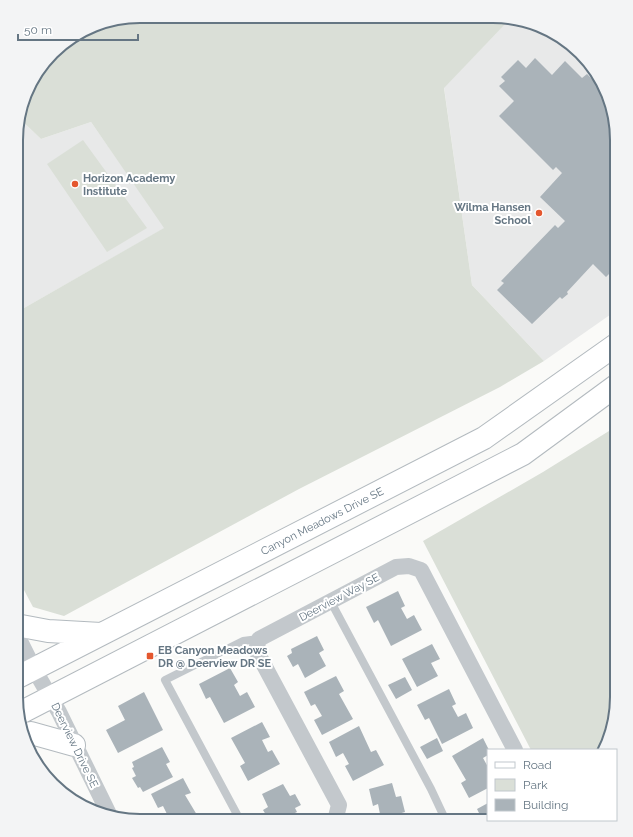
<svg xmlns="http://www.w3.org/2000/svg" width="633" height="837" font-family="Raleway,sans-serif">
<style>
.built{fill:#e8e9e9}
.green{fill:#dadfd7}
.building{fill:#aab3b9}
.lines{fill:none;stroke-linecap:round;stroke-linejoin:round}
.secondary-casing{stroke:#b3babf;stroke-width:24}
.lane{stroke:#c3c8cc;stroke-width:8}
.street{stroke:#c3c8cc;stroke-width:16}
.secondary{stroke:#fff;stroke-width:22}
.poi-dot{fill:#e4572e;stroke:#fff;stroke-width:1.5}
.labels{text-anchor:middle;stroke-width:4;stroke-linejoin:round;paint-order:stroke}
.poi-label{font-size:11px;font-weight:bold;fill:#657683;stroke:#fff;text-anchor:start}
.street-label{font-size:11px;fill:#657683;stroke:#fff}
.rim{fill:none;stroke:#657683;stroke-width:2}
</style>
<rect width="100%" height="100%" fill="#fafaf8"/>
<path class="built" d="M511,18L568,42L604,85L617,140V310L544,361L472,285L444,87Z
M19,118L41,139L91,122L165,228L17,312V124Z"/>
<path class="green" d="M140,16L511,18L444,88L472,285L544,361L500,387L299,489L64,616L33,607L16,575L17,312L164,228L91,122L41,139L19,118L33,78L59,47L100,23Z
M83,140L147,228L107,252L47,164Z
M609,431L617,440V705L601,750H531L423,541L543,472Z"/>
<path class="building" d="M535,58L552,75L565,61L582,78L587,74L606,93L617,140V266L606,277L593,264L567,292L568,294L562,299L560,297L532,324L497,290L504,283L501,281L555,225L558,228L565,221L540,197L562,173L556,167L553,170L499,116L514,101L499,86L505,81L501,77L518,60L526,68Z
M398,591L405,606L401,608L407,619L414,615L422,630L391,646L378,620L374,623L366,607Z
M317,636L324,650L319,653L326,666L305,678L298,664L293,667L287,656L292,653L291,649Z
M432,644L440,659L431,663L438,676L417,687L402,659Z
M230,668L238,682L234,685L240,696L247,692L255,707L224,723L210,697L206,699L199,684Z
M336,676L344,691L339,694L353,719L322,735L314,720L322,716L315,704L311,706L304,692Z
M405,677L412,690L396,699L388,685Z
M449,689L456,704L452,706L458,717L466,713L473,728L442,744L429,718L425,720L417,705Z
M144,692L163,730L118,753L106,730L125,720L118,706Z
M262,722L270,737L262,740L268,752L272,750L280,764L248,781L240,766L245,763L231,738Z
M359,726L371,752L376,750L384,765L353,781L345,766L349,764L343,753L336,757L329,742Z
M437,738L443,751L427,759L420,747Z
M483,738L489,750H488V755L483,758L488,767V788L469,798L461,783L466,780L452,756Z
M162,747L170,762L166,764L173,777L143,792L140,787L138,788L132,778L136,776L132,768L134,767L132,762Z
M183,778L191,793L185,795L200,820H165L169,818L163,806L158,808L151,794Z
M392,783L396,797L401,796L405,812L381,819L378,804L373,806L369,789Z
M283,784L290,796L295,794L301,805L295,808L297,812L280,820H269L263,810L268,807L262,794Z
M488,803V821H483L477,809Z"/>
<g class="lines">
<g class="secondary-casing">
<path id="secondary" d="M16,625L48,631L101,634
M16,678L484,438L617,344
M20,713L523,454L617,385
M25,734L31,733L74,745"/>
</g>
<path class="lane" d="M331,602L431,789L446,821
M240,820L165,680L243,641L259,639"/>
<path class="street" d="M16,633L34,669L59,712L109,814
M335,821L339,805L256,650L259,639L396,567L409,566L421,570L515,750"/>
<use href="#secondary" class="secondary"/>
</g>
<g class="poi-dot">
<circle cx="75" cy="184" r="4"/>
<circle cx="539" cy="213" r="4"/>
<rect x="146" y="652" width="8" height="8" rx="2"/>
</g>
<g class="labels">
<g class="poi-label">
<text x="83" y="182">Horizon Academy<tspan x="83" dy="13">Institute</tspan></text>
<text x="531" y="211" text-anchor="end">Wilma Hansen<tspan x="531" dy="13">School</tspan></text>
<text x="158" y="654">EB Canyon Meadows<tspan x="158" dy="13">DR @ Deerview DR SE</tspan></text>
</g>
<g class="street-label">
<text transform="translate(322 521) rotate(-27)" y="4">Canyon Meadows Drive SE</text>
<text transform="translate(339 597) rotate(-28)" y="4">Deerview Way SE</text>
<text transform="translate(75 745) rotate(64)" y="4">Deerview Drive SE</text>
</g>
</g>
<path d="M0 0H633V837H0ZM140 23H493A117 117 0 0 1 610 140V697A117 117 0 0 1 493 814H140A117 117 0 0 1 23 697V140A117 117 0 0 1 140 23Z" fill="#f3f4f5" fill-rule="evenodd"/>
<path class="rim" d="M140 23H493A117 117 0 0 1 610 140V697A117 117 0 0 1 493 814H140A117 117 0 0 1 23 697V140A117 117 0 0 1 140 23Z"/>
<rect x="487" y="749" width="130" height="72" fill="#ffffff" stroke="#c1c8cd"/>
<rect x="495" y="762" width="20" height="6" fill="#ffffff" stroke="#c1c8cd"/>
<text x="523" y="769" font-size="12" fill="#657683">Road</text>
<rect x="495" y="779" width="20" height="12" fill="#dadfd7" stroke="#c1c8cd"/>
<text x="523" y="789" font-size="12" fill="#657683">Park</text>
<rect x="495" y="799" width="20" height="12" fill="#aab3b9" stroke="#c1c8cd"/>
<text x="523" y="809" font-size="12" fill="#657683">Building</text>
<path d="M18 34v6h120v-6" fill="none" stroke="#657683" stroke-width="2"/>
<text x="24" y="34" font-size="12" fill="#657683" stroke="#ffffff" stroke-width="3" paint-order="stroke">50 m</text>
</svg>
